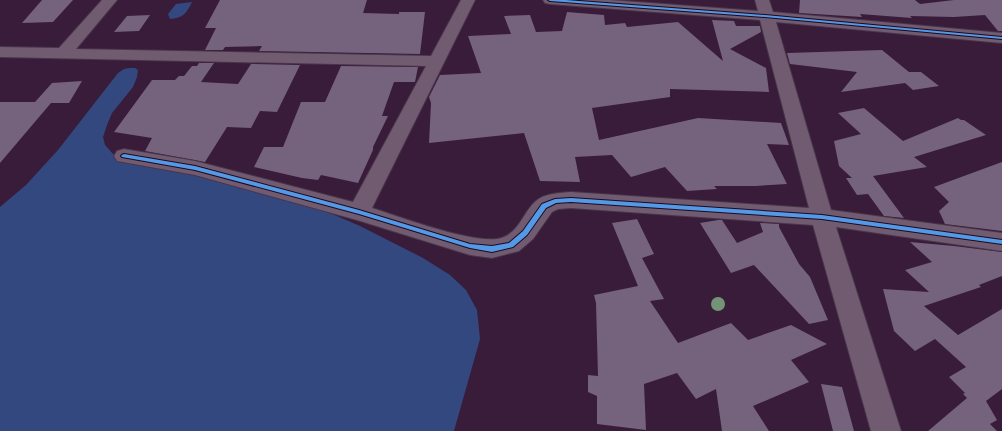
<svg xmlns="http://www.w3.org/2000/svg" width="1002" height="431" font-family="Poppins,sans-serif">
<style>
.water{fill:#344880}
.building{fill:#75627d}
.lines{fill:none;stroke-linecap:round;stroke-linejoin:round}
.minor-casing{stroke:#49354a;stroke-width:2}
.minor{fill:#705b71;fill-rule:evenodd}
.cycleway-casing{stroke:#1e091f;stroke-width:2}
.cycleway{fill:#5399e6;fill-rule:evenodd}
.tree{fill:#749477}
</style>
<rect width="100%" height="100%" fill="#381c39"/>
<path class="water" d="M192,2C186,14 183,18 170,19L168,14L176,4Z
M129,68H135L138,70L137,77L133,87L112,113L107,125L103,137L105,145L113,154L123,158L164,165L316,207L360,226L423,258L450,275L466,290L477,310L480,339L454,431H0V207L26,185L58,150L118,73L124,69Z"/>
<path class="building" d="M42,0H73L53,22L22,23Z
M220,0H367L363,13L399,14V12H425L420,54L259,51L262,46L225,47L223,50H205L216,28H205Z
M800,0H915L920,4L954,0H1002V31H998L985,15L954,17L910,16L912,18L860,14L862,17L799,13Z
M567,12L604,15L605,25L625,23L627,27L678,22L723,61L712,20L734,21L736,26H760L761,32L730,49L766,68L769,92L670,89V97L592,108L599,140L698,118L781,123L789,145L767,144L787,184L756,186H714L717,189L687,191L665,167L631,177L612,155L575,157L580,182L540,181L524,133L429,143L431,103L429,97L440,75L481,73L468,36L511,34L504,16L530,15L536,32L562,31Z
M150,15L139,31L114,32L127,16Z
M882,50L909,72H921L939,86L913,90L905,83L841,92L857,72L790,64L787,53Z
M199,63H214L201,82L238,84L251,64L300,65L277,112L260,111L251,128L227,127L205,162L145,151L152,138L114,132L152,80H175L179,76H184L192,66H197Z
M341,66L418,67L415,82H394L382,116H388L373,147V150L358,183L321,175L318,180L302,178L254,167L264,147H283L301,102H325Z
M82,81L69,103H51L0,163V102H35L52,83Z
M864,108L903,141L958,118L961,120H964L986,135L914,157L927,167L873,176L904,218L884,216L868,194L857,195L846,178H852L839,166L834,141L861,134L838,113Z
M1002,162V231L945,224L939,211L949,202L934,187Z
M637,219L654,254L642,258L664,299L650,301L678,343L731,323L748,340L791,325L827,344L791,360L809,382L753,406L769,431H722L716,389L696,399L677,373L644,384L646,430L597,424V396L588,392V375L598,376L596,303L594,295L638,286L612,223Z
M718,220H722L737,243L763,232L760,223L779,224V227L799,264L810,277L828,320L809,324L754,265L731,273L700,223Z
M910,242L954,246L1002,252V276L979,285L981,287L924,306L958,335L1002,309V389L986,401L997,420L990,424L997,431H928L967,398L963,394L965,393L949,377L966,367L935,339L915,351L894,331L883,289L929,292L905,270L932,262Z
M821,384L842,387L854,431H833Z"/>
<g class="lines">
<g class="minor-casing">
<path id="minor" d="M102,0H117L76,49L431,56L461,0H475L372,208C398,216 482,248 504,237C520,230 524,211 536,201C545,193 560,193 571,192L809,208L760,20L550,4L545,3L543,0H610L758,11L755,0H769L773,12L1002,33V43L776,22L831,210L1002,233V251L836,227L901,431H871L813,225L571,208L558,209L552,212L533,239L519,251L492,258L470,255L357,220L195,175L117,161L114,156L117,151L124,149L195,161L353,202L426,66L0,57V47L59,48Z"/>
</g>
<use href="#minor" class="minor"/>
<g class="cycleway-casing">
<path id="cycleway" d="M548,0H566L765,15L1002,37V39L765,17L550,1Z
M124,154L195,166L359,210L470,244L492,246L509,243L523,231L542,204L555,199L571,198L822,215L1002,240V244L822,219L571,202L556,203L546,208L527,235L513,247L492,252L470,248L359,214L195,170L122,157L121,156L122,155Z"/>
</g>
<use href="#cycleway" class="cycleway"/>
</g>
<circle class="tree" cx="718" cy="304" r="7"/>
</svg>
